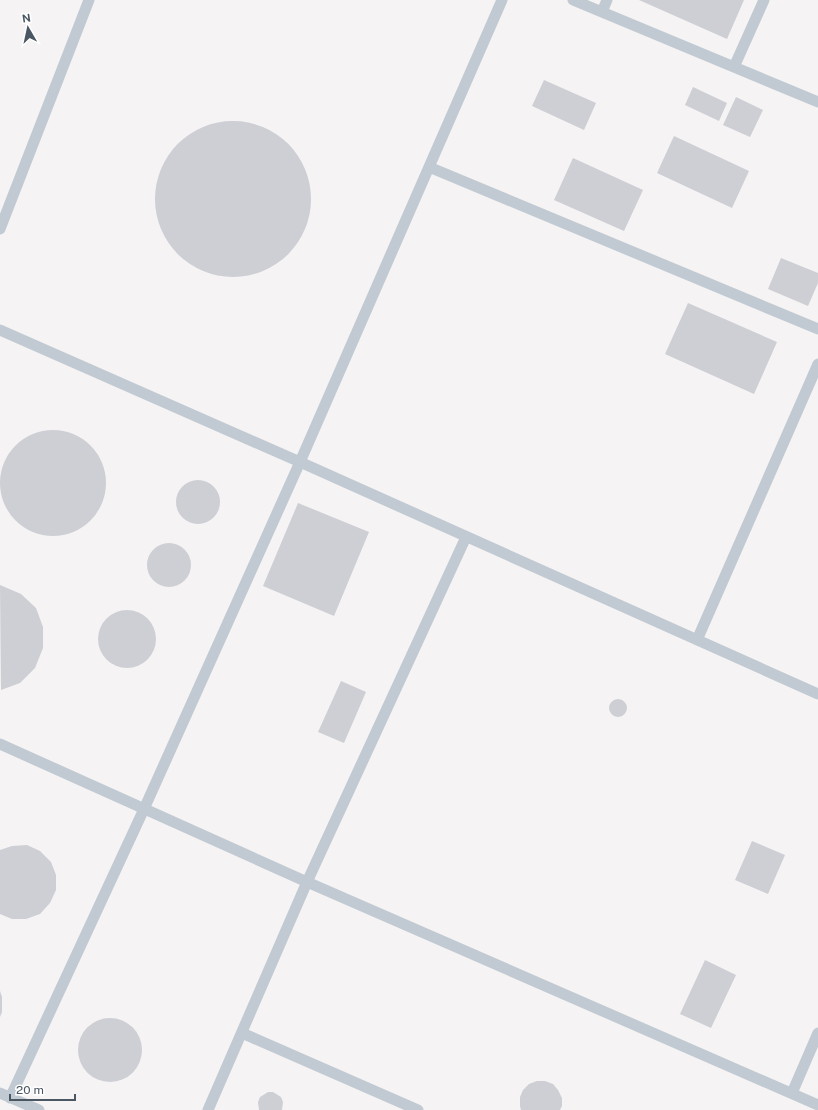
<svg xmlns="http://www.w3.org/2000/svg" width="818" height="1110" font-family="'Public Sans',sans-serif">
<style>
.building{fill:#cdcfd5}
.lines{fill:none;stroke-linecap:round;stroke-linejoin:round}
.lane{stroke:#c1cad2;stroke-width:11}
</style>
<rect width="100%" height="100%" fill="#f5f3f3"/>
<path class="building" d="M639,0H744L727,39Z
M544,80L596,103L584,130L532,106Z
M693,87L727,103L719,121L685,105Z
M736,97L763,110L750,137L723,125Z
M155 199a78 78 0 1 1 156 0a78 78 0 1 1-156 0Z
M674,136L749,171L732,208L657,173Z
M573,158L643,190L624,231L554,200Z
M781,258L818,273V283L808,306L768,289Z
M688,303L777,342L754,394L665,354Z
M0 483a53 53 0 1 1 106 0a53 53 0 1 1-106 0Z
M176 502a22 22 0 1 1 44 0a22 22 0 1 1-44 0Z
M298,503L369,532L334,616L263,586Z
M147 565a22 22 0 1 1 44 0a22 22 0 1 1-44 0Z
M0,585L21,594L36,608L43,627V648L35,668L20,683L1,690Z
M98 639a29 29 0 1 1 58 0a29 29 0 1 1-58 0Z
M341,681L366,692L344,743L318,732Z
M609 708a9 9 0 1 1 18 0a9 9 0 1 1-18 0Z
M752,841L785,855L768,894L735,880Z
M27,845L40,851L51,862L56,875V890L50,903L40,914L26,919H12L0,914V850L12,846Z
M705,960L736,975L711,1028L680,1014Z
M0,991L2,997V1012L0,1017Z
M78 1050a32 32 0 1 1 64 0a32 32 0 1 1-64 0Z
M537,1081H545L553,1084L558,1090L562,1098V1106L560,1110H521L520,1106V1097L523,1090L529,1084Z
M268,1092H273L281,1097L283,1102L282,1110H259L258,1102L260,1097Z"/>
<g class="lines">
<path class="lane" d="M573,0L818,102
M602,12L607,0
M734,67L764,0
M429,167L818,329
M0,229L89,0
M0,330L300,462L818,694
M466,537L307,882L818,1105
M697,640L818,364
M0,744L307,882L208,1110
M242,1033L418,1110
M0,1093L39,1110
M792,1093L818,1033
M10,1098L144,809L300,462L502,0"/>
</g>
<g transform="translate(28 28) rotate(351)" stroke="#ffffff" stroke-width="3" paint-order="stroke">
<path d="M0-3L7 15L0 10L-7 15Z" fill="#4a5661"/>
<text y="-6" font-size="11" font-weight="bold" text-anchor="middle" fill="#4a5661">N</text>
</g>
<path d="M10 1094v6h65v-6" fill="none" stroke="#4a5661" stroke-width="2"/>
<text x="16" y="1094" font-size="12" fill="#4a5661" stroke="#ffffff" stroke-width="3" paint-order="stroke">20 m</text>
</svg>
